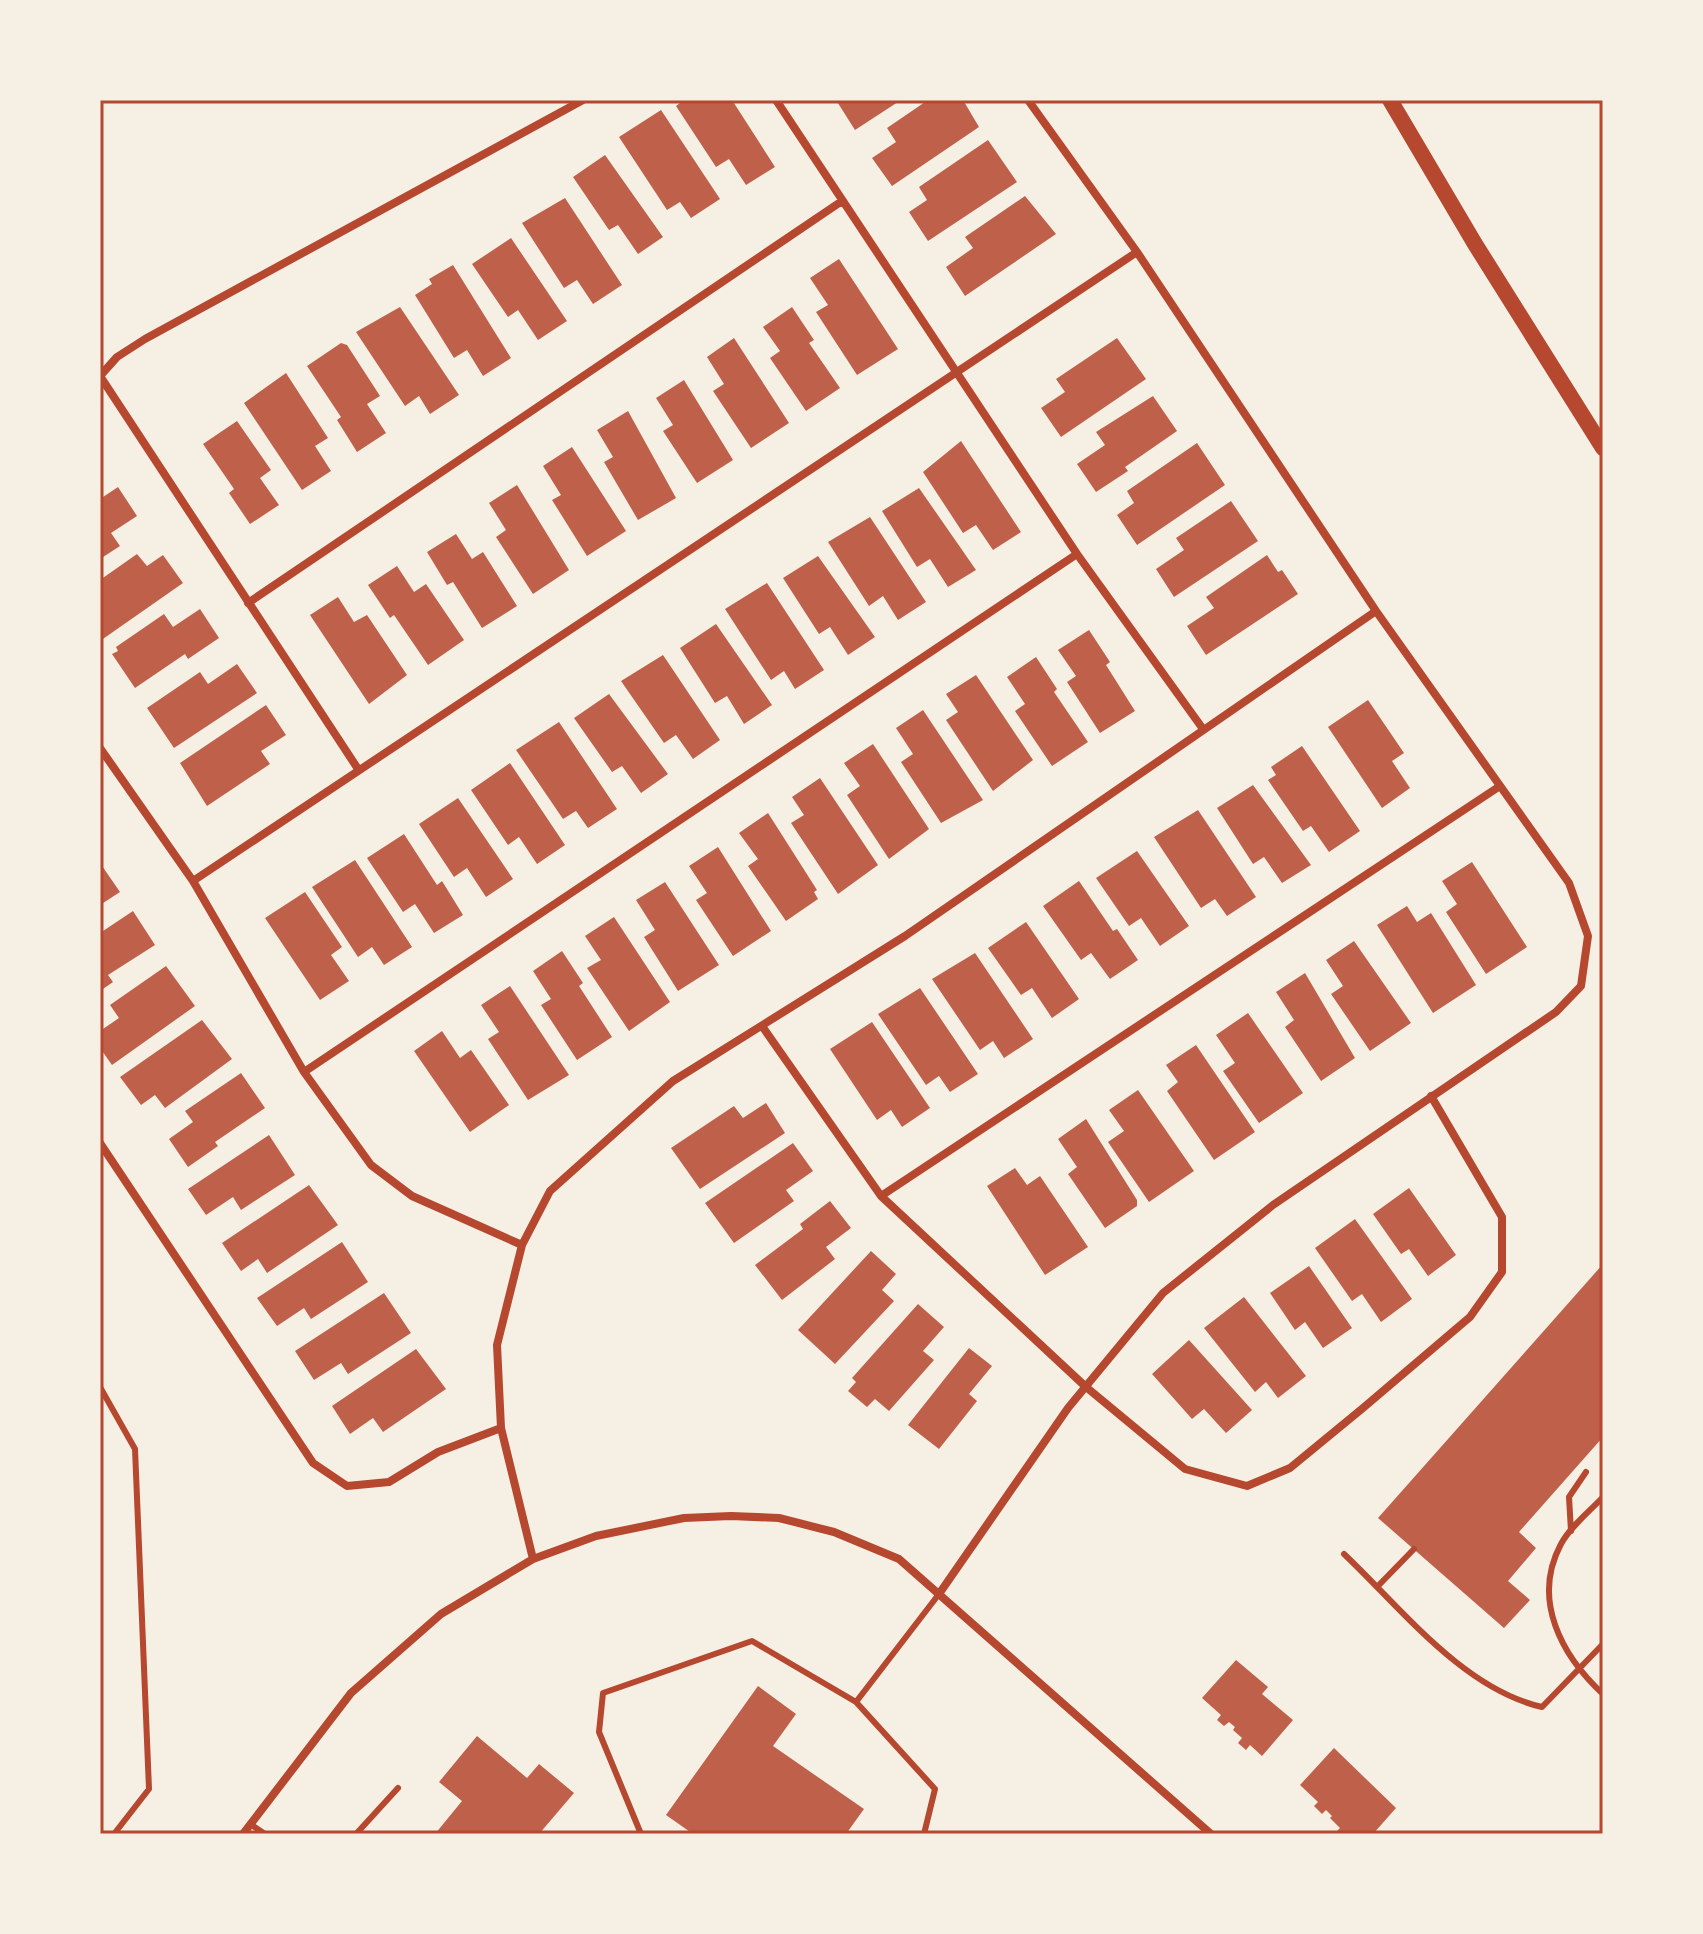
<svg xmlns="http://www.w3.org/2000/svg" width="1703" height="1934" font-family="Ubuntu,sans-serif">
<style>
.building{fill:#bf614a}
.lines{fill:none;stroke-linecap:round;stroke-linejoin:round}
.service{stroke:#b5482f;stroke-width:6}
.minor{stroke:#b5482f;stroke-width:8}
.secondary{stroke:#b5482f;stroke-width:16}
.neatline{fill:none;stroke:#b5482f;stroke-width:3}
</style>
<rect width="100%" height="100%" fill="#f6efe4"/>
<path class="building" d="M684,100H732L775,167L746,185L729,159L716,167L676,106Z
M836,100H901L855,130Z
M928,100H963L979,127L892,186L872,158L896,142L887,128Z
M661,110L720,199L691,218L680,202L667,210L619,137Z
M988,140L1017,182L928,241L909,212L927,200L919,187Z
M605,155L663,237L638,254L618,225L609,230L573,177Z
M1025,196L1056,234L965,296L946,267L973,248L965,237Z
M565,198L622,285L593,304L577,280L564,288L522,223Z
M511,238L567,321L538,340L518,310L508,317L472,264Z
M839,259L898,349L857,375L816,312L828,305L810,278Z
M453,265L511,358L483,376L467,350L454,358L415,295L432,284L429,279Z
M400,307L459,395L430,414L419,396L405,406L356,332Z
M792,307L814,340L809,343L840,388L806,411L770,358L780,351L763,327Z
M734,338L789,423L751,448L713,391L724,384L707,357Z
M1117,338L1146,379L1061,437L1041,408L1065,392L1056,379Z
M341,343L347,345L380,396L367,404L386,433L357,452L337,420L341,417L307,366Z
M286,373L328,438L315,446L331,471L302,490L244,403Z
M684,380L733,460L697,483L663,431L673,425L656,398Z
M1153,396L1177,431L1125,467L1128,471L1096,492L1077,464L1105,445L1096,432Z
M628,411L676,498L638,520L604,462L613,457L597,430Z
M237,421L271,470L260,478L279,505L250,524L229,493L234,489L203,444Z
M961,441L1021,532L993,550L976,525L963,533L923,472Z
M1197,443L1225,485L1137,545L1117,515L1134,503L1127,491Z
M572,447L626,531L587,556L552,500L561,495L543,466Z
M517,485L569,570L533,594L496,537L506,530L489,503Z
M118,487L137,516L111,533L120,546L100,559V499Z
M919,488L976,570L948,587L930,559L917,567L882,511Z
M1231,501L1258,541L1174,597L1156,569L1184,550L1176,538Z
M870,517L926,602L898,620L883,596L869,606L828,542Z
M456,534L472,559L483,552L517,606L482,628L453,582L447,585L427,552Z
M137,554L147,566L163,555L183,583L100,641V580Z
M1267,555L1278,572L1282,570L1298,594L1206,655L1187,626L1214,608L1206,597Z
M818,556L875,637L848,655L830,627L819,634L783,578Z
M397,566L414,592L426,584L464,640L428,665L394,615L390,618L368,585Z
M767,583L824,670L795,689L784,671L771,680L725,609Z
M338,597L354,622L367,615L407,675L369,704L310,615Z
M200,609L219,638L188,659L185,654L135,688L112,654L118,651L116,647L164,614L173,627Z
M716,624L772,705L744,724L727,696L715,703L680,648Z
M1089,630L1110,662L1106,665L1135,711L1100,733L1067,682L1076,676L1058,650Z
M663,655L720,740L693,759L676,735L664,743L621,681Z
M1036,657L1057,689L1054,692L1088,742L1052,766L1015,711L1025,704L1007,677Z
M237,664L257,693L174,748L147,708L200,672L208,684Z
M976,675L1033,760L993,791L946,720L958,712L946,694Z
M609,694L668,774L641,793L622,766L612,772L574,718Z
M1368,700L1404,753L1392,761L1410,788L1382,808L1328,727Z
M266,705L286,735L261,751L270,764L207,806L180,763Z
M923,710L983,800L941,823L901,762L913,754L896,728Z
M559,722L617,809L588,828L576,811L563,819L516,750Z
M873,744L929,829L889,859L847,795L860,786L844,763Z
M1302,746L1360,831L1329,852L1311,826L1303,831L1268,780L1276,775L1271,767Z
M510,763L565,845L537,864L519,837L508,845L471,790Z
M820,778L878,865L838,894L791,823L804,815L792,797Z
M1253,785L1311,865L1282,883L1264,857L1253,864L1217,808Z
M458,798L513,879L486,897L467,868L454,877L419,824Z
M1198,810L1256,897L1227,916L1215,899L1201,908L1154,837Z
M768,813L817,890L814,892L818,899L786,921L748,866L758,859L739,833Z
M404,834L437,885L442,881L463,915L434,933L415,904L403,912L367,858Z
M718,847L771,931L733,956L696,900L707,893L689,866Z
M1137,851L1189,926L1160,946L1141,918L1129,926L1096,878Z
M355,860L412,947L384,965L372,947L358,957L312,887Z
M1472,862L1527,947L1486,974L1446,912L1457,904L1442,881Z
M100,863L120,892L100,905Z
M1079,881L1113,931L1117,929L1138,960L1110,979L1091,953L1081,960L1043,906Z
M665,882L719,965L678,991L644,937L655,930L636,900Z
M305,892L342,947L331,955L349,981L320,1000L265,918Z
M1407,906L1417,922L1431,913L1476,985L1433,1013L1377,925Z
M133,911L155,945L108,975L113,982L100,991V933Z
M614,917L670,1002L629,1031L587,968L601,960L585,936Z
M1026,922L1079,999L1052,1018L1032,988L1021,995L988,948Z
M1354,941L1411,1023L1370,1051L1331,994L1343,986L1326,960Z
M562,951L583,983L579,986L612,1037L577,1060L541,1005L551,999L533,971Z
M975,953L1033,1039L1004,1058L993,1041L980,1050L932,979Z
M166,966L195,1006L112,1065L100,1048V1031L119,1018L110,1005Z
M1305,973L1355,1058L1321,1081L1285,1027L1294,1020L1276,992Z
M510,986L569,1075L528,1100L488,1039L499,1032L481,1005Z
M920,988L978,1074L950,1092L939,1076L926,1085L878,1014Z
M1248,1013L1303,1093L1259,1123L1223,1071L1235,1063L1216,1035Z
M202,1020L232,1059L165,1108L155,1095L141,1105L120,1077Z
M872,1022L930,1108L902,1127L891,1110L877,1120L830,1049Z
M442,1031L460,1058L471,1050L509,1105L470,1132L414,1051Z
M1196,1045L1255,1132L1214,1160L1167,1091L1178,1082L1166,1065Z
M241,1073L265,1108L215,1142L218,1146L188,1167L169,1139L193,1122L185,1111Z
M1138,1090L1194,1171L1149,1202L1108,1142L1124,1131L1109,1110Z
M766,1103L785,1133L700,1189L671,1148L734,1106L743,1118Z
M1086,1119L1137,1200V1206L1105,1228L1068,1174L1077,1167L1058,1139Z
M269,1135L295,1175L241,1210L233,1197L206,1215L188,1189Z
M793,1143L813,1171L786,1190L794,1201L734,1243L705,1203Z
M1015,1168L1027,1185L1040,1176L1088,1247L1045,1275L987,1186Z
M309,1185L338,1225L267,1273L258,1259L241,1271L222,1243Z
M1409,1188L1456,1255L1428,1276L1409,1249L1401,1254L1373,1214Z
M830,1201L851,1228L826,1247L835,1259L782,1300L755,1265L803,1229L800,1224Z
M1355,1219L1412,1299L1381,1322L1362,1294L1352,1301L1315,1248Z
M342,1242L368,1282L311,1319L304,1308L277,1326L257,1298Z
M871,1251L896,1274L882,1290L894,1301L835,1364L798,1330Z
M1603,1264V1437L1519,1532L1536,1548L1508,1581L1530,1600L1504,1628L1378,1518Z
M1309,1266L1352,1328L1323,1348L1305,1322L1295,1330L1270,1293Z
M384,1293L411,1333L348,1374L341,1363L314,1380L295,1351Z
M1244,1297L1306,1376L1278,1398L1266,1382L1255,1392L1204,1328Z
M918,1304L944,1327L923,1351L934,1360L889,1411L875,1399L867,1407L848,1391L856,1382L852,1378Z
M1189,1340L1252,1410L1226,1433L1204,1409L1192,1419L1152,1374Z
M969,1348L992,1366L969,1394L977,1401L939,1449L908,1425Z
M416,1349L446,1389L383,1432L373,1418L350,1434L332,1406Z
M1236,1660L1268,1687L1262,1694L1293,1720L1262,1756L1250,1745L1246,1750L1238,1743L1242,1738L1233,1730L1235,1727L1229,1722L1224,1726L1217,1720L1221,1715L1202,1698Z
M758,1686L796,1714L773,1746L864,1809L846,1834H693L666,1815Z
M477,1736L527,1778L539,1764L574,1793L539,1834H435L462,1801L439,1782Z
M1334,1748L1396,1808L1373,1834H1340L1337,1831L1340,1828L1330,1818L1332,1816L1326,1810L1322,1814L1314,1806L1318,1802L1300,1785Z"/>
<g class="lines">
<path class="service" d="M100,1387L135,1449L149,1789L114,1834
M1603,1497C1590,1511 1570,1527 1561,1544C1531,1600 1562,1656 1603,1694
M1571,1531L1569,1497L1586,1472
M1344,1554C1401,1608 1463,1689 1542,1707L1603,1644
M1378,1586L1414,1549
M856,1702L939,1594
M250,1824L265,1834
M356,1834L398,1788
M641,1834L599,1732L603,1693L752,1641L856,1702L935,1789L924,1834"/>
<path class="minor" d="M776,100L1077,554L1203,729
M100,376L117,357L145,339L583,100
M100,376L358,769
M248,603L842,201
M100,748L193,881L304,1072L371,1165L412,1196L522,1245
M193,881L1137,252
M762,1026L881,1196L1086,1387L1185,1469L1247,1486L1290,1468L1363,1408L1470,1317L1502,1272V1217L1431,1096
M304,1072L1077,554
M100,1143L313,1463L347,1486L389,1482L438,1452L501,1428
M881,1196L1500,786
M533,1559L501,1428L497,1345L522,1245L550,1191L673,1081L905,936L1376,611
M939,1594L1068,1408L1163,1293L1273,1205L1556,1012L1581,986L1588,936L1569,883L1376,611L1137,252L1028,100
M243,1834L351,1693L441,1614L533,1559L596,1536L684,1518L731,1516L779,1518L834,1532L899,1559L1211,1834"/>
<path class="secondary" d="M1390,100L1475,244L1603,448"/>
</g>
<rect width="1703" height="1934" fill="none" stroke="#f6efe4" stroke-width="204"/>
<rect x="102" y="102" width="1499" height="1730" class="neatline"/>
</svg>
